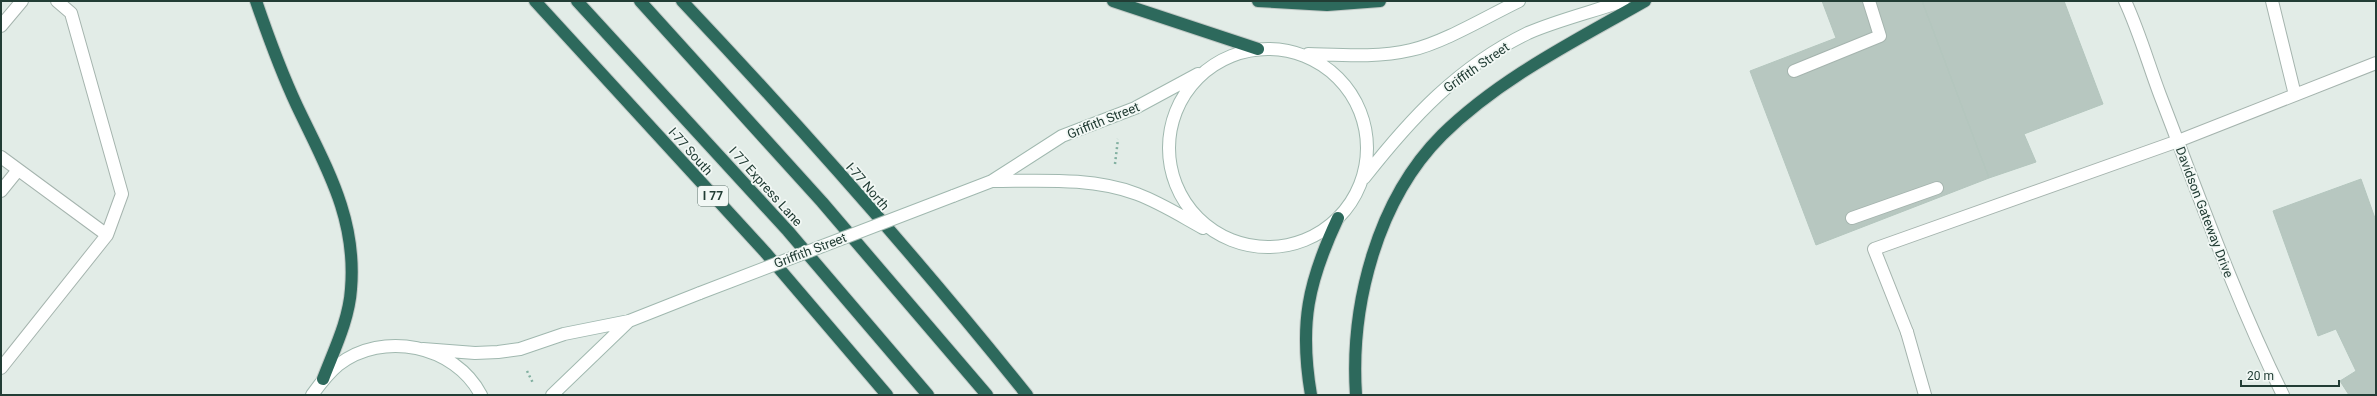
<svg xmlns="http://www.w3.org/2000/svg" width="2377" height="396" font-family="Roboto,sans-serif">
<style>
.building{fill:#b7c7c0;stroke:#b4c6be}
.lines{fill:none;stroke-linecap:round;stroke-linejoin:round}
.service-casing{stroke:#a5b4ae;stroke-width:14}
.minor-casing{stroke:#a5b4ae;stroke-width:14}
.secondary-casing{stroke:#a0b8af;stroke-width:14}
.motorway-casing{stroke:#c1c9c6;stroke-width:14}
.path{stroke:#82b0a1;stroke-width:2.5;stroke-dasharray:2 3;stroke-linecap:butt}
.service{stroke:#fff;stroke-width:12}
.minor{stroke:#fff;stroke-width:12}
.secondary{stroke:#fff;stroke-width:12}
.motorway{stroke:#2d695c;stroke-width:12}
.secondary-bridge-casing{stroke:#a0b8af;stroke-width:14;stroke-linecap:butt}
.secondary-bridge{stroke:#fff;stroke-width:12}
.labels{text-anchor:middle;stroke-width:3.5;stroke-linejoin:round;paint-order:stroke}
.shield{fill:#f2f8f5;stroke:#60756f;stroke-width:1}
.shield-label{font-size:12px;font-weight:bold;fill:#223d35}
.street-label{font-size:13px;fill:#223d35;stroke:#f2f8f5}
</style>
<rect width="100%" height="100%" fill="#e2ece7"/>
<path class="building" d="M1822,1H1922L1989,178L1816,245L1750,71L1836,38Z
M1922,1H2064L2103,104L2024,134L2036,162L1989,178Z
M2361,179L2376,221V395H2349L2340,381L2356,371L2336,329L2318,336L2273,211Z"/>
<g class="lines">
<g class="service-casing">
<path id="service" d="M57,1L71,13L122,194L107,235
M2272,1L2295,95
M1,26L22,1
M1794,71L1880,36L1869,1
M1,157L107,235L1,368
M1,191L18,170
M1852,218L1937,188
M1907,332L1874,249L2178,141L2376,63"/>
</g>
<g class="minor-casing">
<path id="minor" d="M2125,1C2139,31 2148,63 2160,95C2199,196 2235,298 2283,395
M1907,332L1925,395"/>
</g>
<g class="secondary-casing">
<path id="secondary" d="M1169 148a99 99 0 1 1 198 0a99 99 0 1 1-198 0Z
M1308,54C1342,55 1377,58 1411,50C1443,43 1488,16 1519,1
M1364,178C1411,118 1458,67 1528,33C1558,20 1592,12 1623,1
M992,181C1040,181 1092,177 1137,194C1161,203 1181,216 1203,228
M953,196L992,181L1062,136L1135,108L1198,74
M423,349L475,353L498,352L520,349L564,334L629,321L700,293
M312,395C320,384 327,374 338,365C383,330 455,345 481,395
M552,395L629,321"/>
</g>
<g class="motorway-casing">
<path id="motorway" d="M256,1C268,36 281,72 297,106C326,167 357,218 351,289C349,320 334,350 323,379
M535,1L765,252L887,395
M577,1L788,231L928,395
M640,1L822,202L987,395
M682,1C802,128 918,259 1027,395
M1113,1L1258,49
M1258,1L1327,5L1380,1
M1311,395C1299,324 1308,282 1338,218
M1356,395C1350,305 1377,200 1442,135C1500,78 1575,41 1645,1"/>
</g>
<path class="path" d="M1115,164L1118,139
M527,371L533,383"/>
<use href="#service" class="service"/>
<use href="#minor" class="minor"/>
<use href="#secondary" class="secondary"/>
<use href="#motorway" class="motorway"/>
<g class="secondary-bridge-casing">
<path id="secondary-bridge" d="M700,293L953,196"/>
</g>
<use href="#secondary-bridge" class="secondary-bridge"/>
</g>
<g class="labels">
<rect class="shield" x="698" y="186" width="30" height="20" rx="3"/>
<g class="shield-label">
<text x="713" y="200">I 77</text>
</g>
<g class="street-label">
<text transform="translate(1476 67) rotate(-35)" y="5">Griffith Street</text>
<text transform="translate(1103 120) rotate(-22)" y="5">Griffith Street</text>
<text transform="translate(691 151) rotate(48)" y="5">I-77 South</text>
<text transform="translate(766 186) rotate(48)" y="5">I 77 Express Lane</text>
<text transform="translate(868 186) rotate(49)" y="5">I-77 North</text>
<text transform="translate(2205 212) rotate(69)" y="5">Davidson Gateway Drive</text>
<text transform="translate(810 250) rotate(-21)" y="5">Griffith Street</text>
</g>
</g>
<rect width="2377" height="396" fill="none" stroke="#223d35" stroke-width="4"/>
<path d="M2241 380v6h98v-6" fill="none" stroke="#223d35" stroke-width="2"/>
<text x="2247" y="380" font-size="12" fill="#223d35" stroke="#f2f8f5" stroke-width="3" paint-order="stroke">20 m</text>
</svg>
